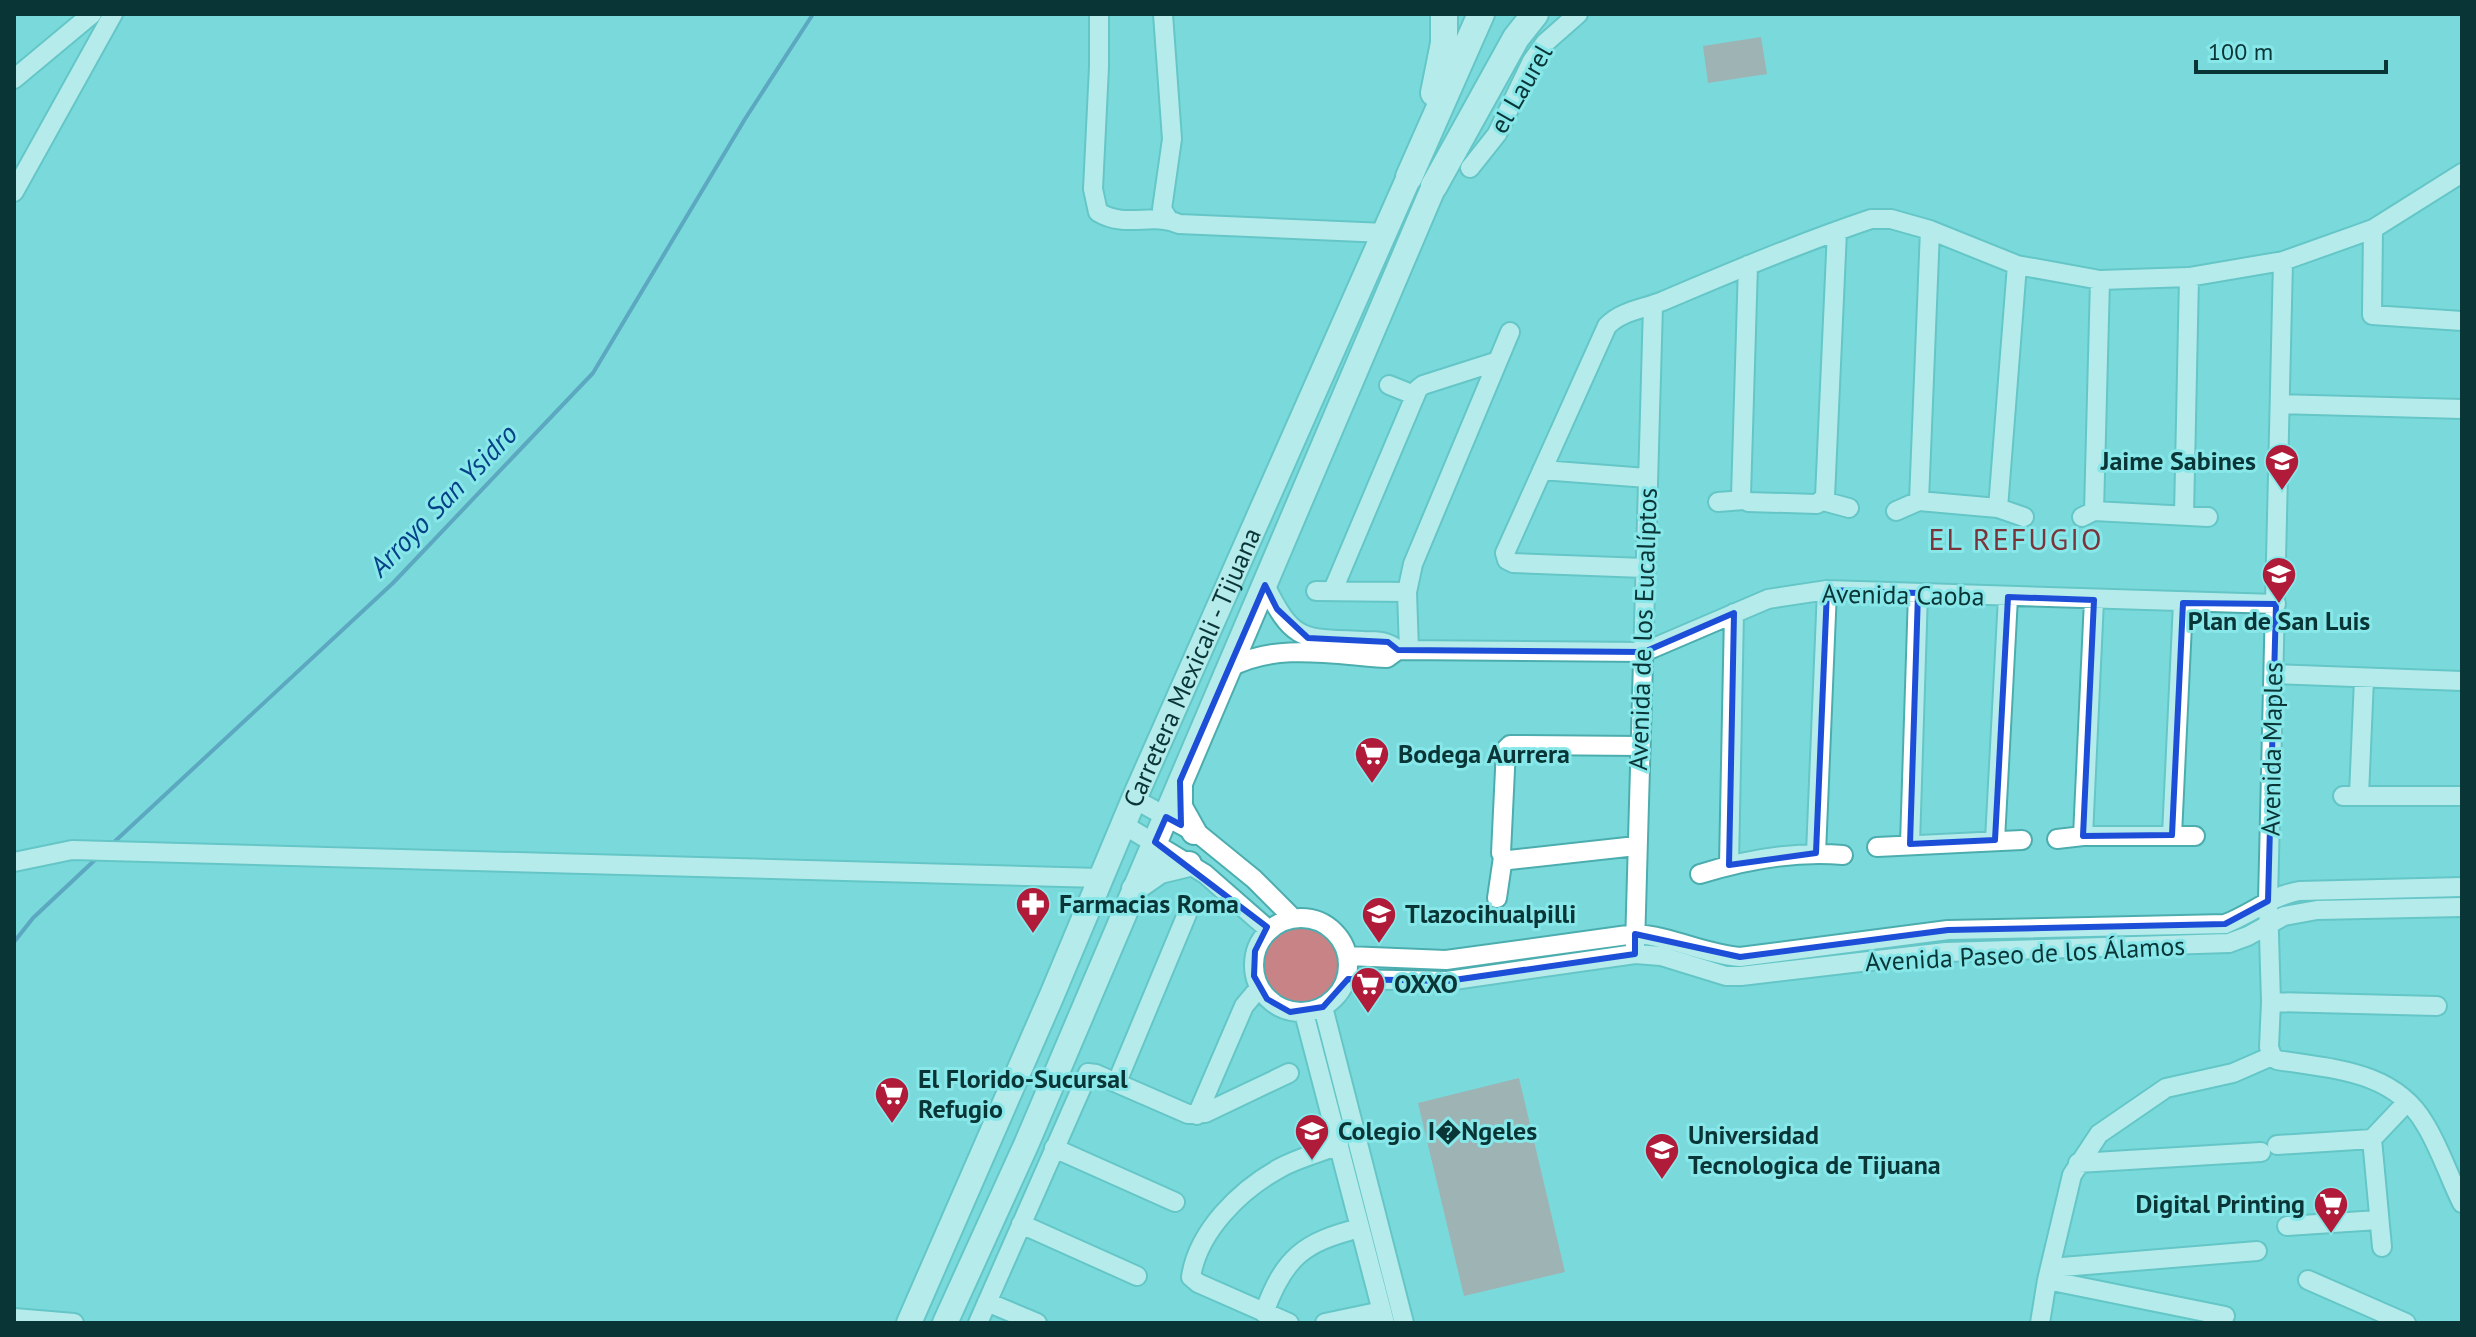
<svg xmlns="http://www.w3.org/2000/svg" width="2476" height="1337" font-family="'PT Sans',sans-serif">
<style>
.green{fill:#c78386}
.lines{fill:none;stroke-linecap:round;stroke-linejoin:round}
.stream{stroke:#366aa1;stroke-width:4}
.minor-casing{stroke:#4cadaf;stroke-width:22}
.major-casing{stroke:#4cadaf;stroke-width:28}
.highway-casing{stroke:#4cadaf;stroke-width:30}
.minor{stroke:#fff;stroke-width:18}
.major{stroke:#fff;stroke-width:24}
.highway{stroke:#fff;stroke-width:26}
.marked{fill:none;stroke:#1d4ed8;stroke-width:6;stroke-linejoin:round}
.labels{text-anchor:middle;stroke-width:6;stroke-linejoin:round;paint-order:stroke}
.street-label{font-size:26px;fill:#0a3536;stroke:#88e7e9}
.poi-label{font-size:26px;font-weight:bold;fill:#0a3536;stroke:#88e7e9;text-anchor:start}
.water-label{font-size:28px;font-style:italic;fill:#064188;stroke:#88e7e9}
.quarter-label{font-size:30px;letter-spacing:2px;fill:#7b343a;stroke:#88e7e9}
</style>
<rect width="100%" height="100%" fill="#7adadb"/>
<path class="green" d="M1761,37L1767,74L1708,83L1703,46Z
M1264 965a38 38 0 1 1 76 0a38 38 0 1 1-76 0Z
M1519,1078L1565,1272L1464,1296L1418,1103Z"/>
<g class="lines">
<path class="stream" d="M112,844L393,583L593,373L745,119L813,14
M14,942L33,918L97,858"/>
<g class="minor-casing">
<path id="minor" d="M1099,14V67L1093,189L1098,212C1126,229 1152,212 1179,224L1385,233
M1163,14L1172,139L1162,209L1168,219
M14,79L92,14
M1470,168L1497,134L1532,61L1545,43L1578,14
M14,192L113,14
M2373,229L2372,315L2462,321
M1748,265L1741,496L1748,502L1817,504L1825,497L1837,231
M1389,385L1414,395
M2281,404L2462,409
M1542,470L1647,478
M1823,501L1849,508
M1919,501L1930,230
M1718,502L1744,500
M1998,508L2017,265
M1896,511L1919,501L1998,508L2024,517
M2094,511L2100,280
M2184,515L2189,277
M2082,517L2094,511L2208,517
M1644,568L1513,563L1507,560L1505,553L1607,326C1621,311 1643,309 1663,301C1731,272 1800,243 1871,219H1891L1930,230L2017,265L2100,280L2189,277L2283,261L2373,229L2462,173
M1265,585C1294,644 1303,638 1364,641C1378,641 1387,641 1398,650
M1333,590L1418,389L1423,385L1495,362
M1316,591L1407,592
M1398,650L1644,652L1768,599L1827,590L2276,604
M1409,650L1407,592L1413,564L1510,332
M1229,668C1276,642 1335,655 1387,658L1398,650
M2274,674L2462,681
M2359,795L2364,679
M2343,796H2462
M1134,799L1200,835L1254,879L1293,918
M1124,825L1205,874L1269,930
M2172,835L2183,603
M2083,836L2094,600
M2057,839L2083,836H2195
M1995,840L2008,597
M1910,844L1918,593
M1877,847L2022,840
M1816,853L1827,590
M1503,857L1509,860L1636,846
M14,862L72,850L1100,878
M1729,865L1734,613
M1700,874C1745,860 1796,851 1843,855
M1497,898L1503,857L1501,853L1506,749L1510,745L1640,746
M1254 965a47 47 0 1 1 94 0a47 47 0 1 1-94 0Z
M1635,946L1653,305
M1347,956L1446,960L1635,934C1672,936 1703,954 1740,957L1948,930L2225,924C2251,914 2271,896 2299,891L2462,887
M1346,979L1447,981L1635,954L1661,956L1726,976H1741L1946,952L2229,943L2248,936L2284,916L2317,910L2462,907
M2271,1002L2437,1006
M1323,1007L1404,1323
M1304,1013L1385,1323
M2272,1056L2269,1047L2271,1002L2268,901L2283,261
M2272,1056L2277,1060C2331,1069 2394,1070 2425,1124C2440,1148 2449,1177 2462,1203
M1117,1082L1187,914
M1197,1115L1244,1006L1259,988
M2277,1145L2372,1139
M1054,1148L1175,1202
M2078,1163L2261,1152
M1021,1224L1137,1276
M2287,1226L2378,1220
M2382,1247L2372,1139L2407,1102
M2050,1268L2257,1251
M2047,1280L2225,1316
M2308,1280L2406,1323
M987,1302L1037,1323
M1264,1313C1284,1257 1304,1242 1360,1228
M14,1318L74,1323
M978,1323L1088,1073L1096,1074L1188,1114L1205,1113L1289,1073
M1289,1323L1198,1283L1191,1277C1198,1231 1240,1190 1280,1168C1298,1158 1319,1153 1339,1145
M1325,1323L1382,1311
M2040,1323L2047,1280L2072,1175L2099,1134L2166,1088L2233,1073L2272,1056"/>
</g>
<g class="major-casing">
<g id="major">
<path d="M1180,786V807L1194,832"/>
<path d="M1134,889L1160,871L1189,864"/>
<path id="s1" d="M909,1323L1052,995L1134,799L1409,177"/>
<path d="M945,1323L1026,1145L1434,186"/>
</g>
</g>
<g class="highway-casing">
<path id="highway" d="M1434,93L1444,43V14
M1409,177L1481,14
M1434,186L1516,38L1535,14"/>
</g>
<use href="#minor" class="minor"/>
<use href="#major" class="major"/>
<use href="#highway" class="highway"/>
</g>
<path d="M0 0H2476V1337H0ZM1265,585L1277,609L1308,638L1388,642L1398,650L1644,652L1734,613L1729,865L1816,853L1827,590L1918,593L1910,844L1995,840L2008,597L2094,600L2083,836L2172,835L2183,603L2276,604L2268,901L2225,924L1948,930L1740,957L1635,934V954L1447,981L1348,979L1323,1007L1290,1012L1267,999L1254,976L1255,951L1267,927L1155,842L1166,817L1181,825L1180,781Z" fill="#7adadb" fill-opacity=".55" fill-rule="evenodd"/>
<path class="marked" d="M1265,585L1277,609L1308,638L1388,642L1398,650L1644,652L1734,613L1729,865L1816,853L1827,590L1918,593L1910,844L1995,840L2008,597L2094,600L2083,836L2172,835L2183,603L2276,604L2268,901L2225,924L1948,930L1740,957L1635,934V954L1447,981L1348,979L1323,1007L1290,1012L1267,999L1254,976L1255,951L1267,927L1155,842L1166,817L1181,825L1180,781Z"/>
<defs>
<g id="school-pin" transform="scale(1.8)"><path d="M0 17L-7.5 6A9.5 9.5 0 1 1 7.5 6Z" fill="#af1b39" stroke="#88e7e9"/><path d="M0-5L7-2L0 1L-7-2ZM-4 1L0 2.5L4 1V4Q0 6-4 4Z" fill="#fff"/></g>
<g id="supermarket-pin" transform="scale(1.8)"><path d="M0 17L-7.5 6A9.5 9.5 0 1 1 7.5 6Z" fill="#af1b39" stroke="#88e7e9"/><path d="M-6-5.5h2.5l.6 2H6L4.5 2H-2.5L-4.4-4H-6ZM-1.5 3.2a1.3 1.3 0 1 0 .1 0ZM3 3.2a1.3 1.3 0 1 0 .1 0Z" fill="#fff"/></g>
<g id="pharmacy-pin" transform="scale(1.8)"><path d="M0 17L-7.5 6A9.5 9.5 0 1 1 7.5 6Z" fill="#af1b39" stroke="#88e7e9"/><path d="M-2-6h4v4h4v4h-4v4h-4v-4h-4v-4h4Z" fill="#fff"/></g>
<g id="university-pin" transform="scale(1.8)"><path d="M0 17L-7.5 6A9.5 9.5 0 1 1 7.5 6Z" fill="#af1b39" stroke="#88e7e9"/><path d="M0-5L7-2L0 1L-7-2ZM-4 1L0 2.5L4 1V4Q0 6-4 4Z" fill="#fff"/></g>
</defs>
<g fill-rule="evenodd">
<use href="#school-pin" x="2282" y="461"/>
<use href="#school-pin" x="2279" y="574"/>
<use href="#supermarket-pin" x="1372" y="754"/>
<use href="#pharmacy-pin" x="1033" y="904"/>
<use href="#school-pin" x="1379" y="914"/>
<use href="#supermarket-pin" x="1368" y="984"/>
<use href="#supermarket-pin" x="892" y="1094"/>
<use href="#school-pin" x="1312" y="1131"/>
<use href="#university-pin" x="1662" y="1150"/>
<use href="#supermarket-pin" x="2331" y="1204"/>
</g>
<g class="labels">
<g class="street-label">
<text transform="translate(1521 89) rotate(-60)" y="9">el Laurel</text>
<text transform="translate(1903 595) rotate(1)" y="9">Avenida Caoba</text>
<text transform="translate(1643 629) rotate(-88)" y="9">Avenida de los Eucalíptos</text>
<text dy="9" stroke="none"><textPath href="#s1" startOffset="714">Carretera Mexicali - Tijuana</textPath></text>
<text transform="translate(2272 749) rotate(-89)" y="9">Avenida Maples</text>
<text transform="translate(2025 954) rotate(-3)" y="9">Avenida Paseo de los Álamos</text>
</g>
<g class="poi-label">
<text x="2256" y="470" text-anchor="end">Jaime Sabines</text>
<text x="2279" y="630" text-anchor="middle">Plan de San Luis</text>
<text x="1398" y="763">Bodega Aurrera</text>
<text x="1059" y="913">Farmacias Roma</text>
<text x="1405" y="923">Tlazocihualpilli</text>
<text x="1394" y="993">OXXO</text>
<text x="918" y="1088">El Florido-Sucursal<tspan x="918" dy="30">Refugio</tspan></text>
<text x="1338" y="1140">Colegio I�Ngeles</text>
<text x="1688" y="1144">Universidad<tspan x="1688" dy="30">Tecnologica de Tijuana</tspan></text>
<text x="2305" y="1213" text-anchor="end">Digital Printing</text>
</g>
<g class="water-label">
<text transform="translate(443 500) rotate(-46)" y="10">Arroyo San Ysidro</text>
</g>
<g class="quarter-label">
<text x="2016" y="550">EL REFUGIO</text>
</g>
</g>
<rect width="2476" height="1337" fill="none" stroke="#0a3536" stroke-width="32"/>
<path d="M2196 60v12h190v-12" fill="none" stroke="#0a3536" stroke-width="4"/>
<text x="2208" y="60" font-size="24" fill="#0a3536" stroke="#88e7e9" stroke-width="6" paint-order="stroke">100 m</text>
</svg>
